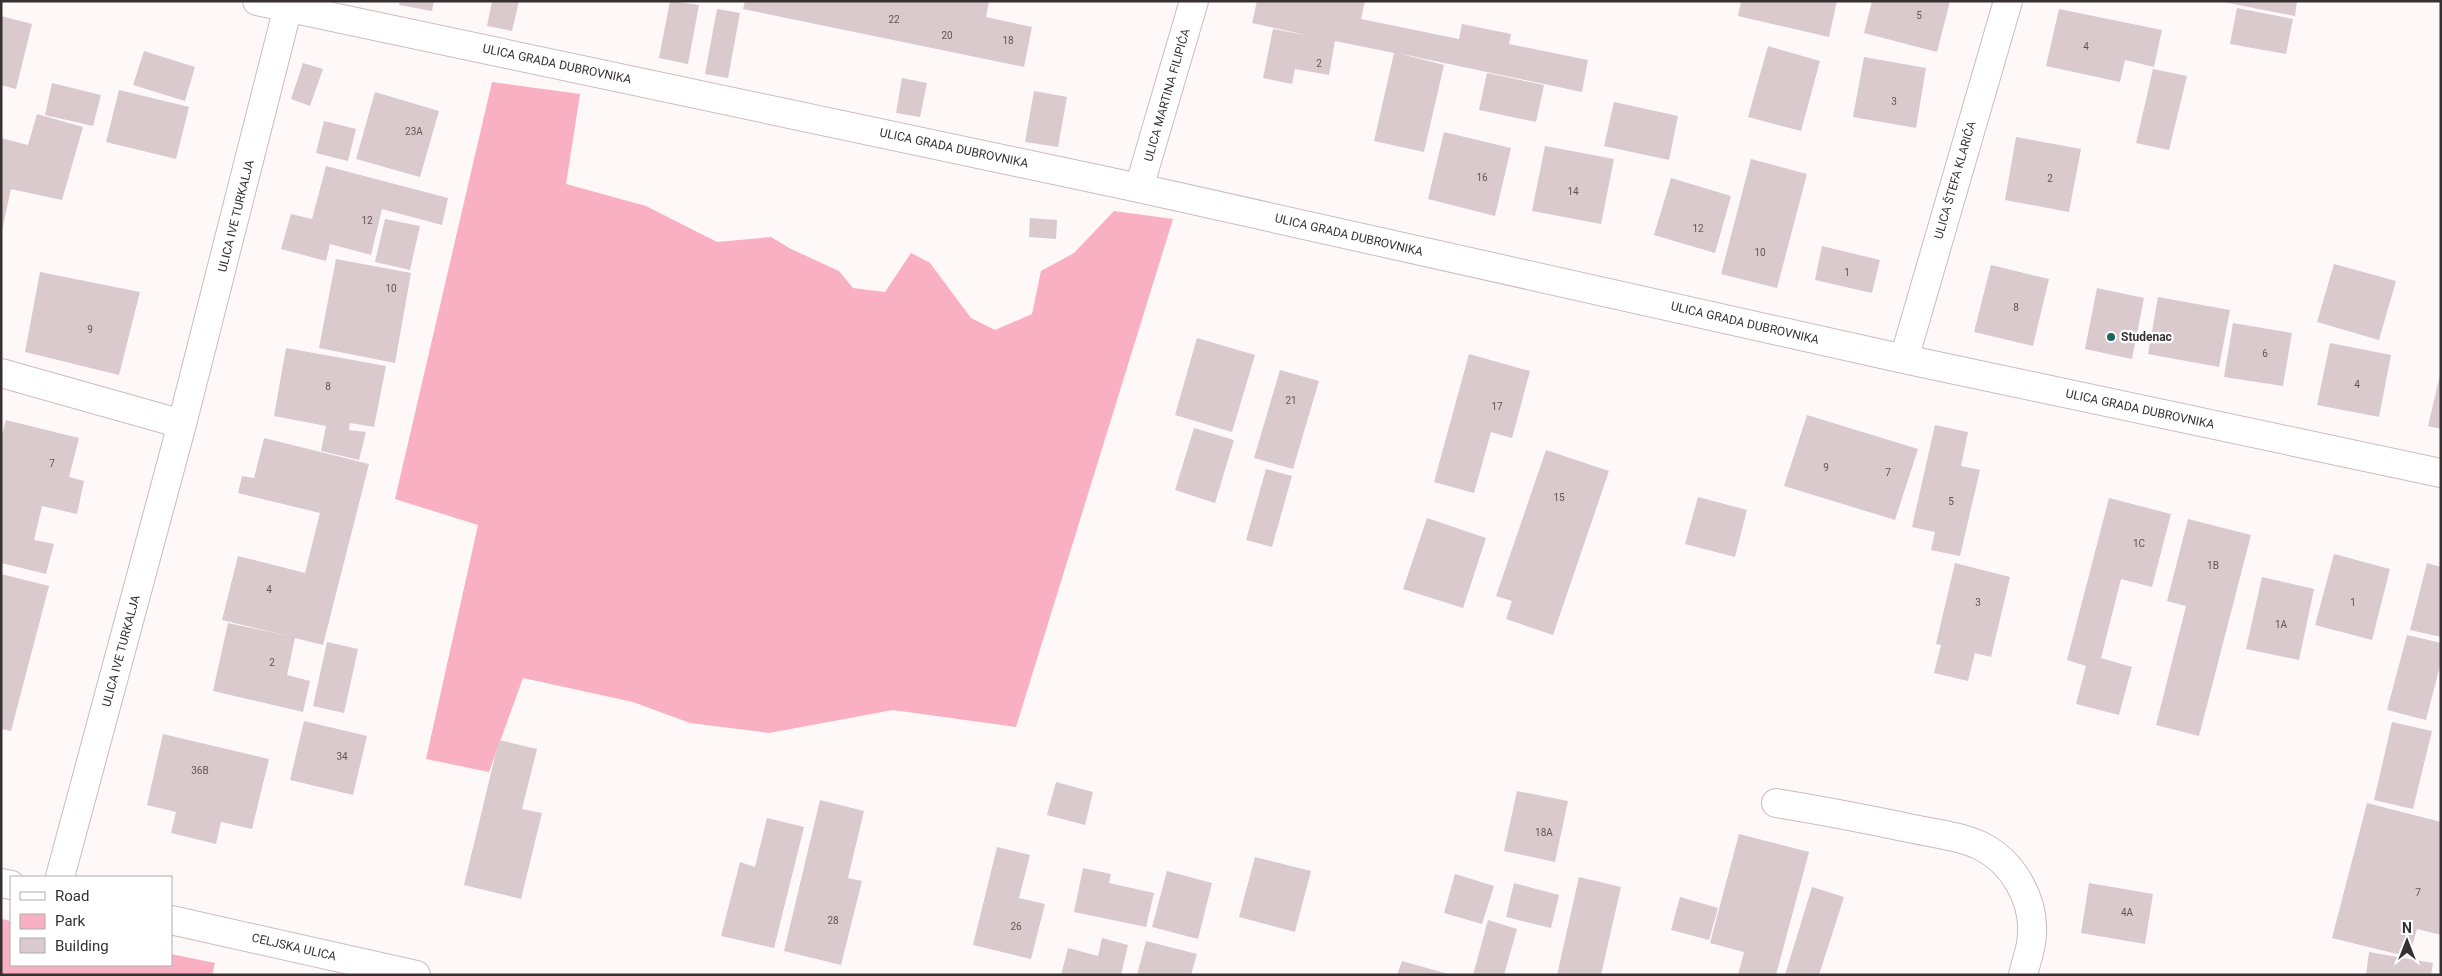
<svg xmlns="http://www.w3.org/2000/svg" width="2442" height="976" font-family="Roboto,sans-serif">
<style>
.green{fill:#f9b0c3}
.building{fill:#dac9cd}
.lines{fill:none;stroke-linecap:round;stroke-linejoin:round}
.minor-casing{stroke:#ccbbbf;stroke-width:30}
.minor{stroke:#fff;stroke-width:28}
.poi-dot{fill:#1d655b;stroke:#fff;stroke-width:2}
.labels{text-anchor:middle;stroke-width:4.5;stroke-linejoin:round;paint-order:stroke}
.number-label{font-size:10px;fill:#605659}
.street-label{font-size:12px;fill:#373032;stroke:#fff}
.poi-label{font-size:12px;font-weight:bold;fill:#373032;stroke:#fff;text-anchor:start}
</style>
<rect width="100%" height="100%" fill="#fff8f9"/>
<path class="green" d="M492,82L580,94L566,184L646,206L717,242L771,237L791,249L839,271L853,288L885,292L911,253L930,263L971,318L995,330L1032,314L1041,271L1074,253L1114,211L1173,219L1016,727L893,710L769,733L690,723L633,702L523,678L489,772L426,759L478,525L395,499Z
M1,919L11,921V965H171V954L215,963L212,975H1Z"/>
<path class="building" d="M400,1H434L432,11L399,5Z
M492,1H519L512,31L487,26Z
M670,1L699,5L688,64L659,58Z
M745,1H989L986,17L1032,27L1024,67L743,9Z
M1257,1H1365L1361,19L1459,39L1462,24L1511,34L1509,44L1588,60L1582,92L1397,53L1444,65L1424,152L1374,141L1394,53L1335,41L1329,75L1295,69L1292,84L1263,78L1273,29L1311,36L1252,23Z
M1741,1H1837L1829,37L1738,16Z
M1872,1H1950L1937,52L1864,33Z
M2218,1H2297L2295,16Z
M2237,8L2293,19L2286,54L2230,44Z
M717,9L740,13L728,78L705,74Z
M2059,9L2162,30L2154,67L2125,60L2120,82L2046,66Z
M1,16L32,24L16,89L1,85Z
M1768,46L1820,61L1801,131L1748,117Z
M144,51L195,67L185,101L133,85Z
M1864,57L1926,68L1916,128L1853,117Z
M303,63L323,69L310,106L291,99Z
M2153,69L2187,76L2169,150L2136,143Z
M1487,73L1544,85L1536,122L1479,110Z
M902,78L927,83L920,117L896,113Z
M52,83L101,95L93,126L45,115Z
M119,90L189,107L176,159L106,142Z
M1034,91L1067,97L1058,147L1025,142Z
M375,92L439,111L420,177L356,159Z
M1614,102L1678,116L1669,160L1604,146Z
M37,114L83,127L62,200L11,189L1,235V138L28,145Z
M324,121L356,129L348,161L316,153Z
M1444,132L1511,148L1495,216L1428,199Z
M2016,137L2081,149L2069,212L2005,200Z
M1545,146L1614,159L1601,224L1532,211Z
M1751,159L1807,174L1777,288L1721,274Z
M326,166L448,198L442,225L382,209L371,255L330,244L326,261L281,249L291,214L312,219Z
M1671,178L1731,196L1715,253L1654,235Z
M1030,218L1057,220L1056,239L1029,237Z
M385,219L420,226L410,270L375,262Z
M1822,246L1880,260L1872,293L1815,280Z
M336,259L411,273L395,363L319,348Z
M2334,264L2396,281L2379,340L2317,322Z
M1991,265L2049,279L2033,346L1974,332Z
M40,272L140,292L119,375L25,352Z
M2097,288L2144,298L2132,359L2085,349Z
M2158,297L2230,310L2219,367L2148,354Z
M2233,323L2292,333L2283,386L2224,377Z
M1197,338L1255,355L1232,432L1175,415Z
M2330,343L2391,355L2379,417L2317,405Z
M286,348L386,366L374,427L350,423L349,430L366,432L359,460L321,451L326,426L274,416Z
M1469,354L1530,371L1512,438L1491,432L1474,493L1434,482Z
M1280,370L1319,381L1293,469L1254,458Z
M2440,375L2441,376V429L2428,426Z
M1807,415L1918,449L1895,520L1784,486Z
M6,420L79,438L69,477L84,481L77,514L42,506L34,540L54,544L46,574L1,563V439Z
M1935,425L1968,432L1961,466L1980,470L1960,556L1931,550L1935,532L1912,527Z
M1194,428L1234,440L1215,503L1175,490Z
M264,438L369,464L323,645L295,638L287,675L310,681L303,712L213,691L228,623L293,637L222,620L238,556L305,573L320,513L238,493L242,476L254,478Z
M1546,450L1609,471L1553,635L1506,619L1512,601L1496,596Z
M1266,469L1292,476L1272,547L1246,540Z
M1698,497L1747,510L1735,557L1685,544Z
M2109,498L2171,514L2152,587L2121,579L2101,658L2132,667L2119,715L2076,704L2086,666L2067,660Z
M1427,518L1486,538L1463,608L1403,589Z
M2188,519L2251,535L2199,736L2156,725L2186,606L2167,601Z
M2334,554L2390,569L2372,640L2315,625Z
M1955,563L2010,577L1991,657L1975,653L1968,681L1934,673L1941,645L1936,644Z
M2427,563L2441,567V637L2410,630Z
M1,574L49,586L11,731L1,729Z
M2262,577L2314,589L2299,660L2246,649Z
M2407,635L2441,643V662L2426,720L2387,710Z
M327,642L358,649L344,713L313,706Z
M304,721L367,736L353,795L290,780Z
M2392,722L2432,731L2413,809L2374,800Z
M163,734L269,759L252,829L221,822L216,844L171,833L176,812L147,805Z
M499,740L537,749L522,809L542,813L521,899L464,885Z
M1056,782L1093,792L1085,825L1047,815Z
M1517,791L1568,801L1555,862L1504,851Z
M820,800L864,811L848,878L862,881L841,965L784,951Z
M2367,803L2441,822V935L2417,929L2409,957L2332,938Z
M767,818L804,827L774,948L721,936L740,862L755,867Z
M1739,834L1809,852L1776,975H1738L1744,952L1710,943Z
M997,847L1030,855L1019,898L1045,904L1031,959L973,945Z
M1255,857L1311,871L1295,932L1239,917Z
M1083,868L1111,874L1109,883L1154,893L1146,927L1074,912Z
M1167,871L1212,883L1198,939L1152,927Z
M1455,874L1494,886L1482,924L1444,913Z
M1579,877L1621,887L1601,975H1557Z
M1514,883L1559,895L1551,928L1506,917Z
M2089,883L2153,894L2145,944L2081,933Z
M1812,887L1844,897L1819,975H1785Z
M1680,897L1718,908L1709,940L1671,930Z
M1488,920L1517,929L1504,975H1473Z
M1102,938L1128,945L1121,975H1061L1068,948L1098,956Z
M1146,941L1197,954L1191,975H1137Z
M2369,952L2433,963L2431,975H2366Z
M1402,961L1448,974V975H1397Z"/>
<g class="lines">
<g class="minor-casing">
<path id="minor" d="M257,1L1139,188L1904,359L2441,473
M1139,188L1194,1
M1904,359L2008,1
M1,373L182,424
M1776,803C1819,810 1861,818 1904,827C1929,833 1958,835 1981,846C2013,862 2034,899 2032,934C2032,947 2026,962 2023,975
M60,877L182,424L288,7
M1,883L11,885
M171,920L416,975"/>
</g>
<use href="#minor" class="minor"/>
</g>
<circle class="poi-dot" cx="2111" cy="337" r="5"/>
<g class="labels">
<g class="number-label">
<text x="1919" y="19">5</text>
<text x="894" y="23">22</text>
<text x="947" y="39">20</text>
<text x="1008" y="44">18</text>
<text x="2086" y="50">4</text>
<text x="1319" y="67">2</text>
<text x="1894" y="105">3</text>
<text x="414" y="135">23A</text>
<text x="1482" y="181">16</text>
<text x="2050" y="182">2</text>
<text x="1573" y="195">14</text>
<text x="367" y="224">12</text>
<text x="1698" y="232">12</text>
<text x="1760" y="256">10</text>
<text x="1847" y="276">1</text>
<text x="391" y="292">10</text>
<text x="2016" y="311">8</text>
<text x="90" y="333">9</text>
<text x="2265" y="357">6</text>
<text x="2357" y="388">4</text>
<text x="328" y="390">8</text>
<text x="1291" y="404">21</text>
<text x="1497" y="410">17</text>
<text x="52" y="467">7</text>
<text x="1826" y="471">9</text>
<text x="1888" y="476">7</text>
<text x="1559" y="501">15</text>
<text x="1951" y="505">5</text>
<text x="2139" y="547">1C</text>
<text x="2213" y="569">1B</text>
<text x="269" y="593">4</text>
<text x="1978" y="606">3</text>
<text x="2353" y="606">1</text>
<text x="2281" y="628">1A</text>
<text x="272" y="666">2</text>
<text x="342" y="760">34</text>
<text x="200" y="774">36B</text>
<text x="1544" y="836">18A</text>
<text x="2418" y="896">7</text>
<text x="2127" y="916">4A</text>
<text x="833" y="924">28</text>
<text x="1016" y="930">26</text>
</g>
<g class="street-label">
<text transform="translate(557 64) rotate(12)" y="4">ULICA GRADA DUBROVNIKA</text>
<text transform="translate(1167 95) rotate(-74)" y="4">ULICA MARTINA FILIPIĆA</text>
<text transform="translate(954 148) rotate(12)" y="4">ULICA GRADA DUBROVNIKA</text>
<text transform="translate(1955 180) rotate(-74)" y="4">ULICA ŠTEFA KLARIĆA</text>
<text transform="translate(236 216) rotate(-76)" y="4">ULICA IVE TURKALJA</text>
<text transform="translate(1349 235) rotate(13)" y="4">ULICA GRADA DUBROVNIKA</text>
<text transform="translate(1745 323) rotate(13)" y="4">ULICA GRADA DUBROVNIKA</text>
<text transform="translate(2140 409) rotate(12)" y="4">ULICA GRADA DUBROVNIKA</text>
<text transform="translate(121 651) rotate(-75)" y="4">ULICA IVE TURKALJA</text>
<text transform="translate(294 947) rotate(13)" y="4">CELJSKA ULICA</text>
</g>
<g class="poi-label">
<text x="2121" y="341">Studenac</text>
</g>
</g>
<rect width="2442" height="976" fill="none" stroke="#373032" stroke-width="5"/>
<rect x="10" y="876" width="162" height="90" fill="#ffffff" stroke="#afacad"/>
<rect x="20" y="892" width="25" height="8" fill="#ffffff" stroke="#afacad"/>
<text x="55" y="901" font-size="15" fill="#373032">Road</text>
<rect x="20" y="914" width="25" height="15" fill="#f9b0c3" stroke="#afacad"/>
<text x="55" y="926" font-size="15" fill="#373032">Park</text>
<rect x="20" y="938" width="25" height="15" fill="#dac9cd" stroke="#afacad"/>
<text x="55" y="951" font-size="15" fill="#373032">Building</text>
<g transform="translate(2407 941)" stroke="#ffffff" stroke-width="4" paint-order="stroke">
<path d="M0-4L9 19L0 12L-9 19Z" fill="#373032"/>
<text y="-8" font-size="14" font-weight="bold" text-anchor="middle" fill="#373032">N</text>
</g>
</svg>
